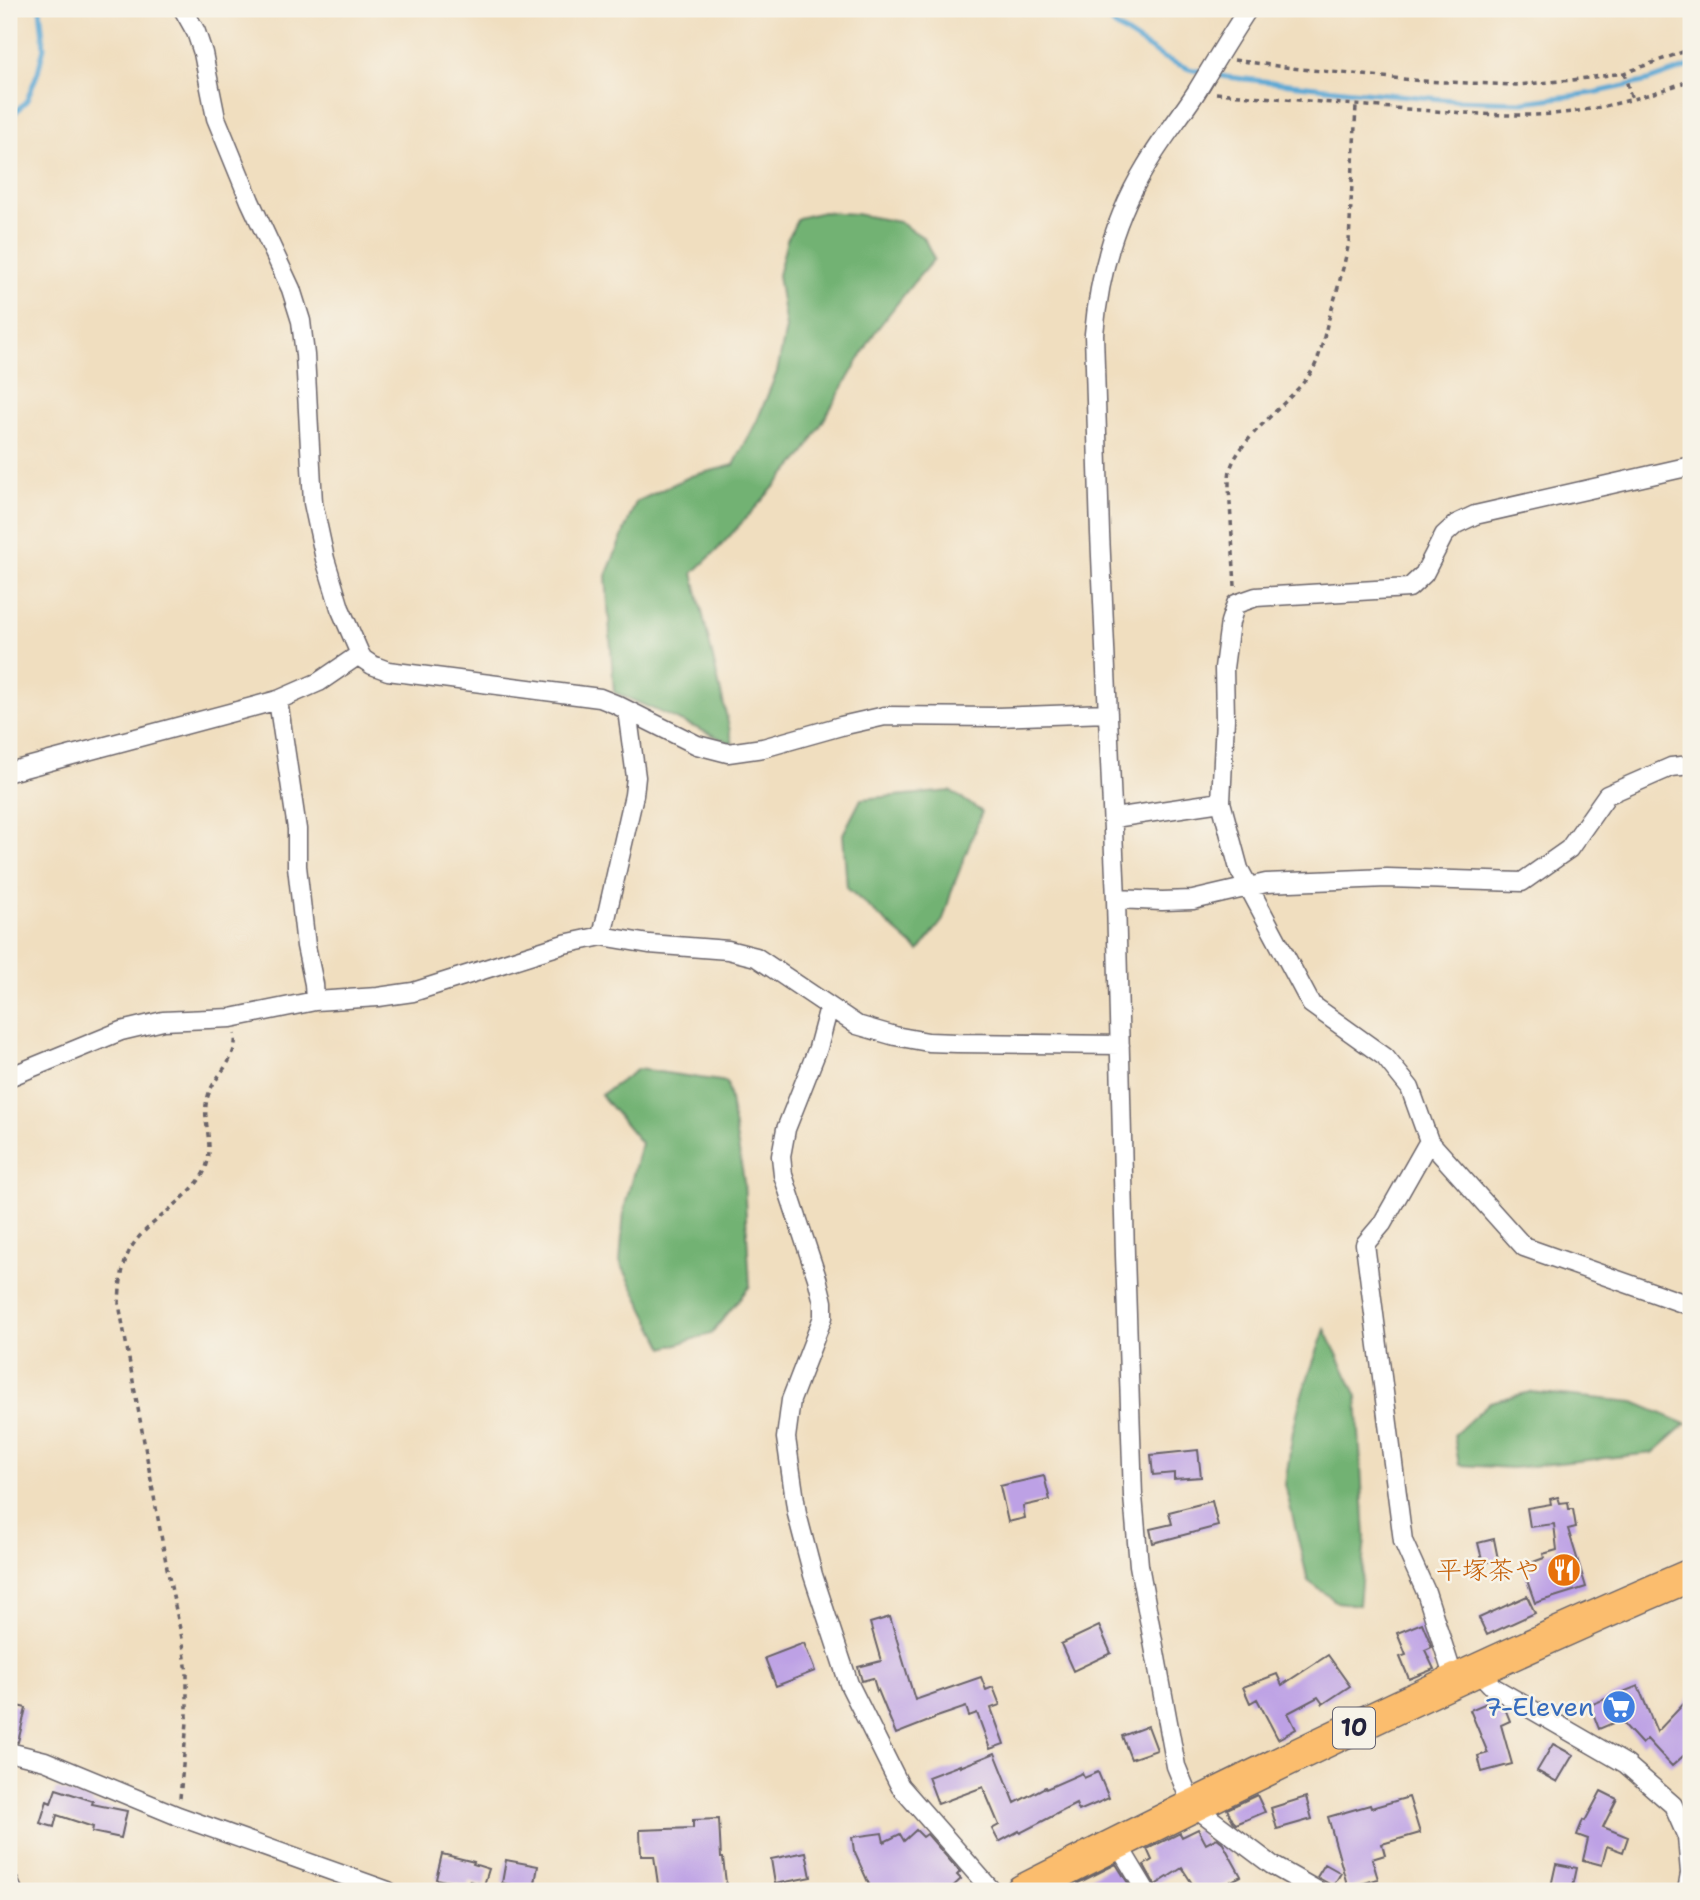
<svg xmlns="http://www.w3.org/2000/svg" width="1700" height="1900" font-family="'Shantell Sans','Klee One',sans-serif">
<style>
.forest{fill:#72b273;stroke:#4a6a57;stroke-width:2}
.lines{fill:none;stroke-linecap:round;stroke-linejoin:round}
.stream{stroke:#5ca8d4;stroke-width:5}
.building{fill:#bda1e5}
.street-casing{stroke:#6a6469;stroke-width:21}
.highway-casing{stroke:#6a6469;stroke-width:35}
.path{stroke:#6a6469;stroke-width:3.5;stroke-dasharray:5 5;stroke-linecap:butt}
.street{stroke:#fff;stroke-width:18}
.highway{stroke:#fbbd6e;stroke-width:32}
.labels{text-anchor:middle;stroke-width:5;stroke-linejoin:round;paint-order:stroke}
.shield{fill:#f7f3e8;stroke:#62616f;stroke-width:2}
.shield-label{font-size:24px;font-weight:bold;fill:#22223b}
.food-label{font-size:26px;fill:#c56008;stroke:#f7f3e8;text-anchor:end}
.shop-label{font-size:26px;fill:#366cbe;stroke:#f7f3e8;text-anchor:end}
</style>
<rect width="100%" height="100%" fill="#f7f3e8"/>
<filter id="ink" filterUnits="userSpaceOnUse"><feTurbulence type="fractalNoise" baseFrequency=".0143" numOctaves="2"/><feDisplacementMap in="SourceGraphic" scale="14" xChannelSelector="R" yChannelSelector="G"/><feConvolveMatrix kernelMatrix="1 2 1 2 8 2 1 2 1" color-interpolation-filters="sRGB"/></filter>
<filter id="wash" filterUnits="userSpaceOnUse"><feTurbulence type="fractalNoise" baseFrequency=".00686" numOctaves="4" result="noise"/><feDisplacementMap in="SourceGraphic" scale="28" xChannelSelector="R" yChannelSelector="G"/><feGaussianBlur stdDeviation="1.57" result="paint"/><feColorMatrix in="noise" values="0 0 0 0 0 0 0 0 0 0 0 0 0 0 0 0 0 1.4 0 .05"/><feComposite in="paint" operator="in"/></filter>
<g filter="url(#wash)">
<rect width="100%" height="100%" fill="#f0debf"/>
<path class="forest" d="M823,212L856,214L899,222L924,238L934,259L914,282L875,332L804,454L717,550L693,573L733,744L614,692L606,576L636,502L691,476L734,465L757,421L777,372L786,328L778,275L787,240L798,218Z
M951,791L982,812L952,890L943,920L919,951L847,888L843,834L861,799Z
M638,1069L727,1082L744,1181L750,1286L711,1334L664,1348L620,1262L624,1210L641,1143L601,1095Z
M1325,1329L1357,1396L1365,1537L1359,1605L1337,1602L1308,1581L1285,1485L1293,1431L1301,1397Z
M1530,1392L1634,1402L1686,1424L1653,1453L1512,1468L1459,1465L1454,1435L1490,1402Z"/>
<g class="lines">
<path class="stream" d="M1099,9L1115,26L1164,58L1189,69L1227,77L1353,91L1453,100L1524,102L1593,93L1648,81L1691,66
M9,119L27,100L38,72L44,47L40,9"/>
</g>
<g id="blocks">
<path class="building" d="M1198,1450L1201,1477L1174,1479V1473L1153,1475L1151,1455Z
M1044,1476L1050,1500L1023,1506L1025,1518L1008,1522L1000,1486Z
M1558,1497L1560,1503L1568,1502L1569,1509H1573L1576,1527L1568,1529L1586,1587L1535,1603L1522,1566L1544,1558L1543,1554L1557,1550L1554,1524L1530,1527L1527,1508L1551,1504L1550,1499Z
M1212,1501L1218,1526L1153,1543L1150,1529L1172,1524L1169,1512Z
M1494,1539L1498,1559L1483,1563L1478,1543Z
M1527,1596L1535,1613L1487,1635L1479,1618Z
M890,1617L915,1700L981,1677L986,1690L993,1687L1000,1705L991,1708L1004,1744L990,1749L977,1713L969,1716L966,1707L934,1718V1719L896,1734L878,1690L877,1691L873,1678L862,1681L858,1667L881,1661L870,1623Z
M1422,1623L1432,1647L1425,1650L1434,1669L1409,1679L1400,1657L1406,1655L1397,1633Z
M1099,1626L1111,1653L1073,1671L1061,1644Z
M804,1643L815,1671L776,1686L765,1658Z
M1328,1655L1350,1686L1323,1704L1318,1697L1288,1713L1296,1729L1278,1739L1257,1699L1250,1703L1243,1687L1277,1674L1282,1685Z
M1638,1686L1657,1732L1691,1696V1749L1672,1766L1647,1739L1642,1744L1620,1720L1599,1729L1590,1705Z
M1489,1702L1491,1705L1497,1702L1504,1706L1510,1721L1501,1725L1512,1764L1482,1772L1478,1756L1488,1753L1470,1710Z
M9,1704L26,1708L18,1742L9,1741Z
M1148,1726L1157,1750L1131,1759L1122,1736Z
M1553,1744L1573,1755L1557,1782L1537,1771Z
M995,1753L1015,1803L1045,1787L1046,1789L1082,1773L1084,1778L1098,1772L1109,1798L1079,1811L1076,1804L1020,1833L1019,1831L999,1842L992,1829L999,1825L983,1787L938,1804L928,1777L960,1765V1767Z
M56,1789L93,1801L92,1804L127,1811L121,1838L92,1832L93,1827L57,1815L54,1827L40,1823L47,1801L51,1803Z
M1601,1791L1617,1799L1603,1827L1628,1837L1623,1852L1607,1846L1602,1865L1583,1860L1588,1839L1577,1835L1583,1820L1585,1821Z
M1257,1795L1265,1812L1236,1824L1233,1821L1227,1809Z
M1306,1797L1312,1819L1277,1829L1271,1808Z
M1409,1797L1420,1833L1382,1844L1385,1855L1372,1859L1378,1879L1348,1888L1328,1817L1370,1805L1371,1808Z
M719,1819L721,1858H723L727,1891H659L654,1856H641L640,1830L693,1828V1820Z
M1198,1829L1206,1844L1217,1838L1222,1842L1241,1876L1213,1891H1197L1182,1868L1155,1885L1144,1865L1152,1860L1147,1849L1180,1833L1182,1837Z
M916,1830L923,1837L927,1834L960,1872L957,1875L961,1879L948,1891H872L854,1851L852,1837L882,1833L884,1842L900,1834L904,1841Z
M806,1852L811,1877L775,1884L771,1859Z
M442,1854L474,1862L473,1864L489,1869L484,1885L469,1881L468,1886L436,1879Z
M506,1860L538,1866L534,1889L502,1883Z
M1116,1864L1133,1891H1082L1078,1883Z
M1325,1864L1341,1873L1333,1886L1317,1877Z
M1556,1864L1577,1868L1572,1891H1550Z"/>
</g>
</g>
<g filter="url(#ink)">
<use href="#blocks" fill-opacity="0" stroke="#6a6469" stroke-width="2"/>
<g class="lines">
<g class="street-casing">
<path id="street" d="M183,9L196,32L203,53L216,118L250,201L291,289L301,321L305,355L313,503L325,559L340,608L360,654L363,659L372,665L388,671L600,698L615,704L697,745L728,753L763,748L841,726L885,716L997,717L1108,713
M1248,9C1230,36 1214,63 1197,91C1181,116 1161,140 1146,166C1115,217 1099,275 1094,334L1100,533L1116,899L1125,1255L1133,1496L1139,1565L1176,1766L1192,1805L1272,1865L1318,1891
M278,700L297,829V866L306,946L314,984L315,1001
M9,772L278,700L319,682L360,654
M1114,818L1221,802
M1116,899L1162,901L1193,900L1266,883L1387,878L1522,882L1569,849L1607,795L1671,767L1691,765
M602,936L634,795L636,777L627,710
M829,1007L818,1048L786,1129L781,1156L783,1175L817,1278L823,1302V1317L791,1400L786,1438L797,1514L813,1575L849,1684L900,1786L992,1891
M9,1077L121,1031L163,1021L231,1018L315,1001L378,997L413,992L564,944L602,936L649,944L728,950L756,957L857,1025L895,1036L928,1042L957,1043L1120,1045
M1429,1141L1524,1247L1691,1306
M1477,1670L1493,1687L1626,1764L1673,1805L1687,1837L1690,1873L1687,1891
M1454,1679L1426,1592L1403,1541L1365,1244L1382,1224L1429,1141L1410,1088L1385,1057L1311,1004L1239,869L1221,802L1225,719L1224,668L1230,622L1236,604L1256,597L1409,588L1424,574L1444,535L1456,524L1475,515L1691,466
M9,1752L45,1761L178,1816L388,1891
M1117,1843L1146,1891
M9,1882L13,1891"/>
</g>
<g class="highway-casing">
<path id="highway" d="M1022,1891C1242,1780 1464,1672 1691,1575"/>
</g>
<path class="path" d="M1234,60L1292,68L1422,81L1516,85L1572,80L1624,73L1691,49
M1624,73L1632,100
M1216,93C1289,99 1361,106 1434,111C1483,114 1535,119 1584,110C1621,104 1656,93 1691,80
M1235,586L1229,487C1229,482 1229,475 1230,470C1240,436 1292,402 1312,371C1320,358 1323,340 1327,325C1335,298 1343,271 1349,242L1356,106
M180,1798L187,1722V1673L183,1643L167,1568L119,1304C120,1283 122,1259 135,1242C145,1228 165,1214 178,1202C188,1193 199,1183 205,1170C216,1144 200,1119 208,1096C215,1073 238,1062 235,1034"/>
<use href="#street" class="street"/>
<use href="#highway" class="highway"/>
</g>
</g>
<defs>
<g id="restaurant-disc" transform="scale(1.75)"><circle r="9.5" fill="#e8710a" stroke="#f7f3e8"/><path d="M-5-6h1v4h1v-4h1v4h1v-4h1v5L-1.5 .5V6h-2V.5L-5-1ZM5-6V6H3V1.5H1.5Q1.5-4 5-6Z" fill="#fff"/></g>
<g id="supermarket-disc" transform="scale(1.75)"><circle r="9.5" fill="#3f7fe0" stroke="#f7f3e8"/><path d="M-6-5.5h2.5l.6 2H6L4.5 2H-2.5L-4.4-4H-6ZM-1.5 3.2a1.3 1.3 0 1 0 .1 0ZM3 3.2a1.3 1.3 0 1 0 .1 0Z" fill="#fff"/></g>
</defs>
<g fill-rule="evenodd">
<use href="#restaurant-disc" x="1564" y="1570"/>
<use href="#supermarket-disc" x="1619" y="1707"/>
</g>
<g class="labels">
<rect class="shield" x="1333" y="1707.5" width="42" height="41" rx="5"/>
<g class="shield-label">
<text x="1354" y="1736">10</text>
</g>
<g class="food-label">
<text x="1540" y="1579">平塚茶や</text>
</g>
<g class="shop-label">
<text x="1594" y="1716">7-Eleven</text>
</g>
</g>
<rect width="1700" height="1900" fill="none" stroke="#f7f3e8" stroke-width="35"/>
</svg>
